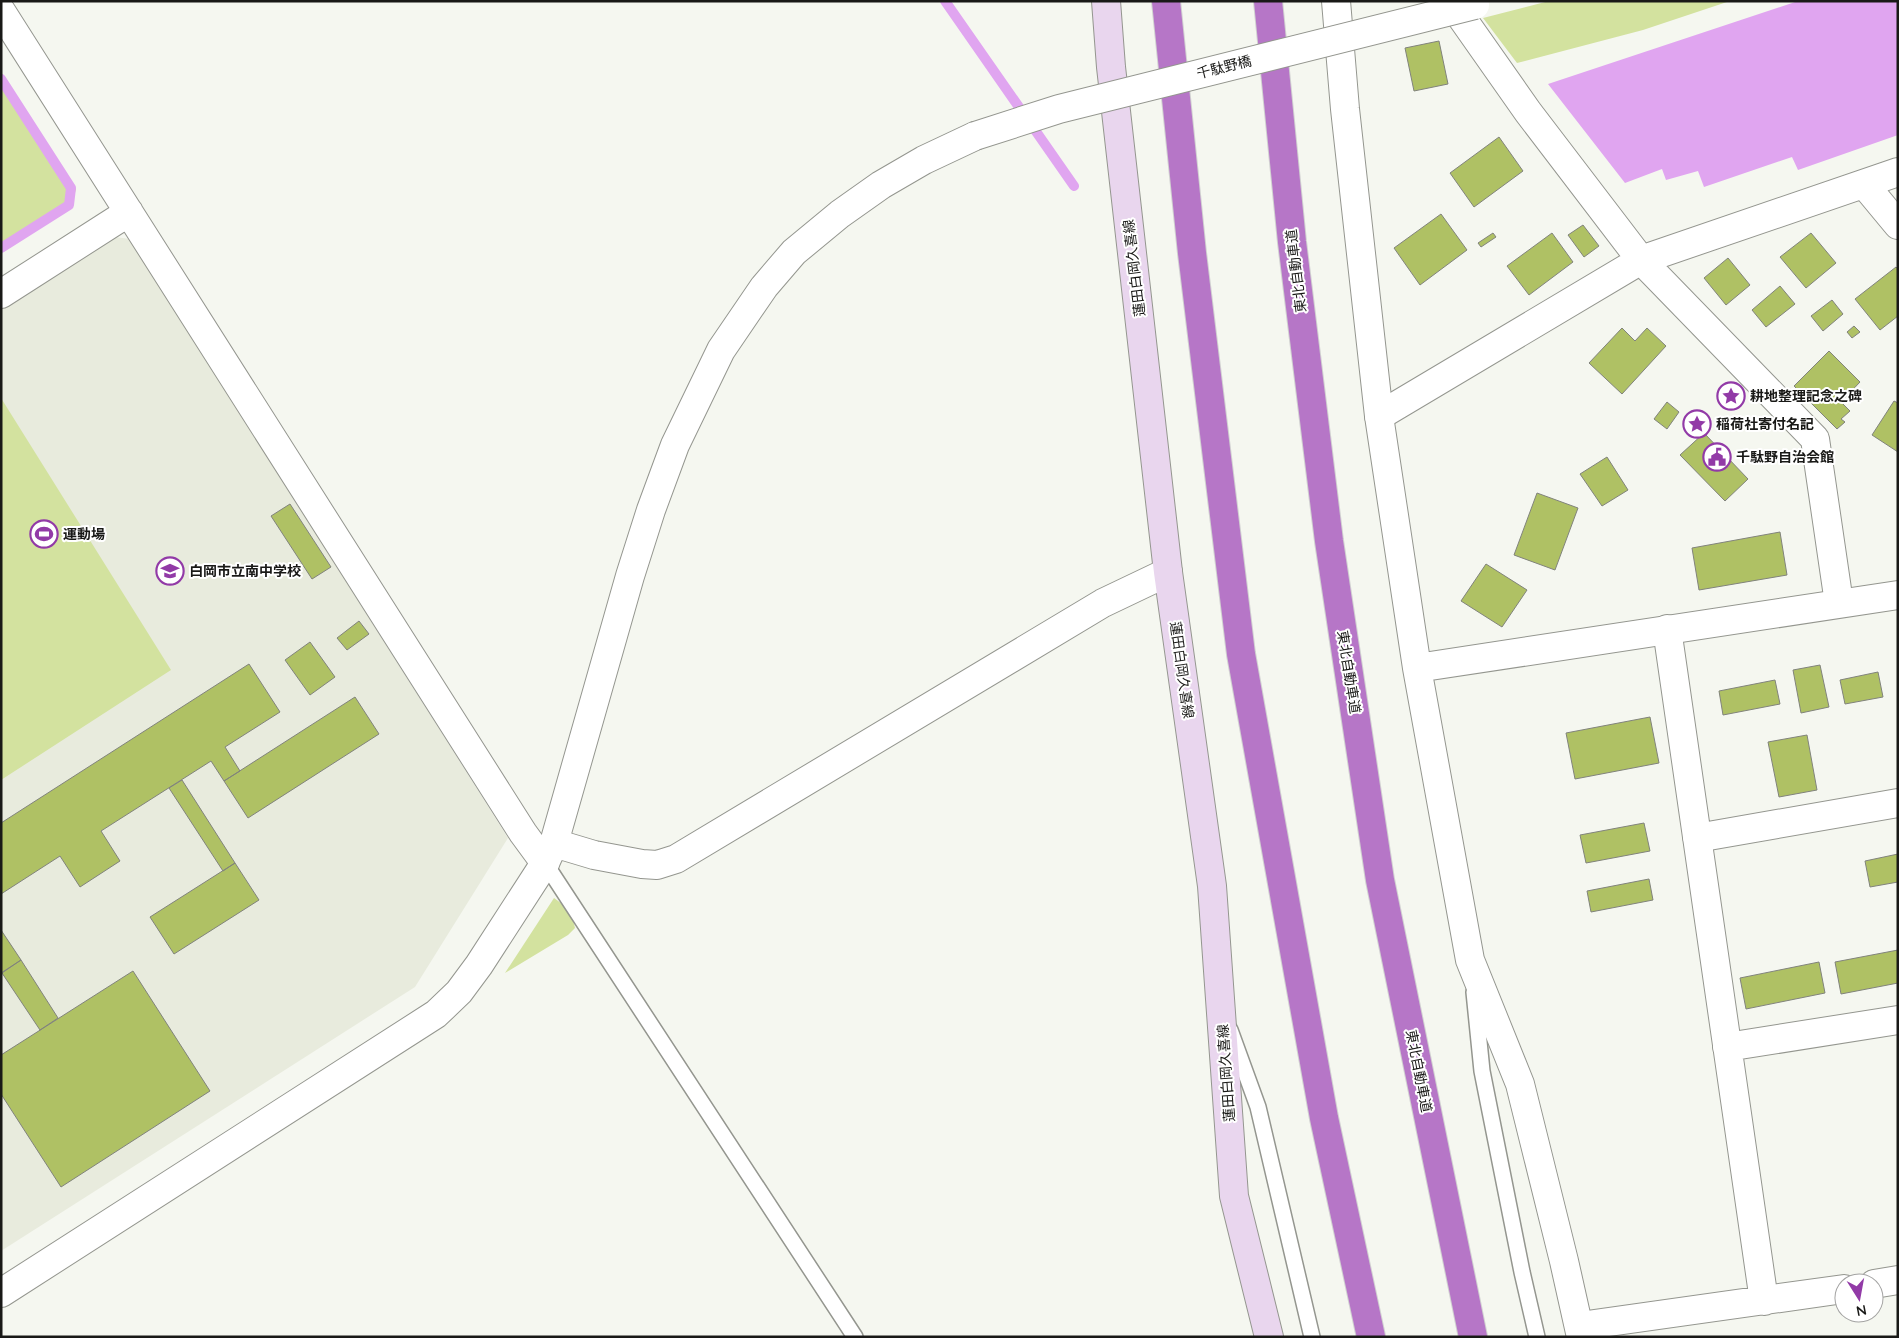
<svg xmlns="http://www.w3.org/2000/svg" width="1899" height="1338" font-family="Quicksand,'Noto Sans JP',sans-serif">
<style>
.built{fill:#e8ebdd}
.green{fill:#d3e29f}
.water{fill:#e0a5f0}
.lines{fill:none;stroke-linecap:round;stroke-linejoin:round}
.stream{stroke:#e0a5f0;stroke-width:10}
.building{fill:#afc164;stroke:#81837c}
.service-casing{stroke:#94968f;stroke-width:18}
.minor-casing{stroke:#94968f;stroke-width:30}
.tertiary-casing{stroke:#94968f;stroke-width:30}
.secondary-casing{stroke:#94968f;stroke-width:30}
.motorway-casing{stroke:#d1d1d1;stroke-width:30}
.service{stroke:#fff;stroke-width:15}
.minor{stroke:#fff;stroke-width:28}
.tertiary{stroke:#fff;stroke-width:28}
.secondary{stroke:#e9d6ee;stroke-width:28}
.motorway{stroke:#b676c7;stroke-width:28}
.tertiary-bridge-casing{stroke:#94968f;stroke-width:30;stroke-linecap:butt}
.tertiary-bridge{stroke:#fff;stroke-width:28}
.labels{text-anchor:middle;stroke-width:4;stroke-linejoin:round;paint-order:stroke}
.street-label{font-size:14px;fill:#191917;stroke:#fff}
.poi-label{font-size:14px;font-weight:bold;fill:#191917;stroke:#fff;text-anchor:start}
</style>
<rect width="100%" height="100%" fill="#f5f7f0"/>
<path class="built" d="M107,236L130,239L508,838L415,987L1,1251V304Z"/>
<path class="green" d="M1549,1H1730L1643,30L1517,63L1483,18Z
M1,72L76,189L71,208L1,253Z
M1,398L171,670L1,780Z
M554,898C567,907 572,913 575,928L568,935L505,973Z"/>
<path class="water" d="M1798,1H1898V135L1798,170L1792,157L1704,187L1698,171L1666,180L1662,169L1625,183L1548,84Z"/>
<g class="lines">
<path class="stream" d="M945,1L1074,186
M1,79L71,188L69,205L1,248"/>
</g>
<path class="building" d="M1439,41L1448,84L1414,91L1405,48Z
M1499,137L1523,171L1474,207L1450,173Z
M1441,214L1467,250L1420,285L1394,248Z
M1583,225L1599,246L1584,257L1568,235Z
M1493,233L1496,237L1481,247L1478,243Z
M1552,233L1573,262L1529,295L1507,266Z
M1811,233L1836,263L1806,288L1780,257Z
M1728,258L1750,285L1726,305L1704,278Z
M1896,267L1898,269V316L1880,330L1855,299Z
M1780,286L1795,304L1766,327L1752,310Z
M1832,300L1843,314L1823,331L1811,316Z
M1854,326L1860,332L1852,338L1847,332Z
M1622,328L1635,341L1647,328L1666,346L1622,394L1589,363Z
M1829,351L1860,382L1841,402L1850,411L1841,419L1845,422L1837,429L1794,386Z
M1894,401L1898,403V452L1872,435Z
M1667,402L1679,412L1667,429L1654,419Z
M1704,433L1748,479L1725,501L1680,455Z
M1607,457L1628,490L1602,506L1580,474Z
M1537,493L1578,508L1555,570L1514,555Z
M290,504L331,567L312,579L271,516Z
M1780,532L1787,575L1699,590L1692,548Z
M1486,564L1527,590L1502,627L1461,601Z
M359,621L369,634L347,650L337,638Z
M310,642L335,677L310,695L285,660Z
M249,664L280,712L225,747L240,771L224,781L211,761L101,831L120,861L80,887L60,856L1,894V823Z
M1820,665L1829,707L1801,713L1793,670Z
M1878,672L1883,697L1845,704L1840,680Z
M1775,680L1780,704L1723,715L1719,691Z
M355,697L379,734L248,818L224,781Z
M1650,717L1659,763L1575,779L1566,733Z
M1807,735L1817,790L1779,797L1768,742Z
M182,780L235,863L223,871L169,788Z
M1644,823L1650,851L1586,863L1580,835Z
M1898,854V882L1870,887L1865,861Z
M235,863L259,900L174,954L150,917Z
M1649,879L1653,900L1591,912L1587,891Z
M1,930L21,960L1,973Z
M1898,950V983L1841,994L1835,962Z
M21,960L58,1018L40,1030L2,973Z
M1819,962L1825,993L1746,1009L1740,978Z
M133,971L210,1091L61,1187L1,1094V1055Z"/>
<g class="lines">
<g class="service-casing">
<path id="service" d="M545,863L855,1337
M1474,992L1482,1071L1522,1272L1537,1337
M1230,1030L1258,1107L1312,1337"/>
</g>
<g class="minor-casing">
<path id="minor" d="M1450,1L1528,112L1641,260L1815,439L1839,603
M1,11L523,833L545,863
M1864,184L1898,225
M1,294L129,212
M1379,416L1641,260L1898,172
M1667,629L1764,1301
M1697,838L1898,803
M1727,1047L1898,1020
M1874,1284L1898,1280
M1580,1326L1844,1289"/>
</g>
<g class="tertiary-casing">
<path id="tertiary" d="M1336,1L1345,109L1379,416L1417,668L1470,960L1520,1084L1564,1261L1581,1337
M1417,668L1898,595
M554,843L594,855L642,864L657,865L676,859L1103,603L1168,572
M1,1293L436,1014L459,992L479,965L545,863L554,843L630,576L651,510L675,445L721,350L764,287L794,252L840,214L881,185L924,160L975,136"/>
</g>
<g class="secondary-casing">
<path id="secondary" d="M1106,1L1111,67L1168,572L1212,886L1234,1196L1269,1337"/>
</g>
<g class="motorway-casing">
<path id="motorway" d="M1166,1L1192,253L1241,654L1324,1118L1371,1337
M1268,1L1292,242L1329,541L1380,880L1473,1337"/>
</g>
<use href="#service" class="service"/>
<use href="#minor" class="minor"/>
<use href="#tertiary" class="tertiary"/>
<use href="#secondary" class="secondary"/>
<use href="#motorway" class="motorway"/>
<g class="tertiary-bridge-casing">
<path id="tertiary-bridge" d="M975,136L1059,109L1475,5"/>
</g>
<use href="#tertiary-bridge" class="tertiary-bridge"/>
</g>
<defs>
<g id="sight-ring" transform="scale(1.4375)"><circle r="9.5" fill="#fff" stroke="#923aa7" stroke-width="1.5"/><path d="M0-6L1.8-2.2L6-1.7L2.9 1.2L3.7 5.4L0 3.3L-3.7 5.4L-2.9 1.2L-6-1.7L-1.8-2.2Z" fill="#923aa7"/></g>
<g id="civic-ring" transform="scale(1.4375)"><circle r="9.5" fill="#fff" stroke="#923aa7" stroke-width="1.5"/><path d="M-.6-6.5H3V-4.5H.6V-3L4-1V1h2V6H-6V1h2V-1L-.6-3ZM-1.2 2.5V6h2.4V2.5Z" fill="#923aa7"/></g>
<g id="stadium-ring" transform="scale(1.4375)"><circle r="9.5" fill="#fff" stroke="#923aa7" stroke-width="1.5"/><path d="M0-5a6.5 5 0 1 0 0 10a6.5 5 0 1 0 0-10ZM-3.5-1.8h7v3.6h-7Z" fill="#923aa7"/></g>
<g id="school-ring" transform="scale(1.4375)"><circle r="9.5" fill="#fff" stroke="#923aa7" stroke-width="1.5"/><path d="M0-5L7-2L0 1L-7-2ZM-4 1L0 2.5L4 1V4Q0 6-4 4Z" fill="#923aa7"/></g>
</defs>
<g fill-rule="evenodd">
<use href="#sight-ring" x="1731" y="396"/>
<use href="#sight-ring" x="1697" y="424"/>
<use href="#civic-ring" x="1717" y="457"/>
<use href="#stadium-ring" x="44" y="534"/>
<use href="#school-ring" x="170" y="571"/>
</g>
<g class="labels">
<g class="street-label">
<text transform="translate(1224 67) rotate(-14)" y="5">千駄野橋</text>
<text transform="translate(1134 268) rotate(-97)" y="5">蓮田白岡久喜線</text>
<text transform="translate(1296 271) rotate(-97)" y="5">東北自動車道</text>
<text transform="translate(1182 670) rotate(82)" y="5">蓮田白岡久喜線</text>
<text transform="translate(1349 672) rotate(81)" y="5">東北自動車道</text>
<text transform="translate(1419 1071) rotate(79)" y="5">東北自動車道</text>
<text transform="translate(1226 1073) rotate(-94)" y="5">蓮田白岡久喜線</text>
</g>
<g class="poi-label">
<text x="1750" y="401">耕地整理記念之碑</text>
<text x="1716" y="429">稲荷社寄付名記</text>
<text x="1736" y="462">千駄野自治会館</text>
<text x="63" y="539">運動場</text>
<text x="189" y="576">白岡市立南中学校</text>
</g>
</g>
<rect width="1899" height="1338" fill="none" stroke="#191917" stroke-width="5"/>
<g transform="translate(1859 1298) rotate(169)"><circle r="24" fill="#ffffff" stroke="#a3a3a2"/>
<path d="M0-4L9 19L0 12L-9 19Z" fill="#923aa7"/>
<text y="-8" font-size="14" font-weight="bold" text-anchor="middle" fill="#191917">N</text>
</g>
</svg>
